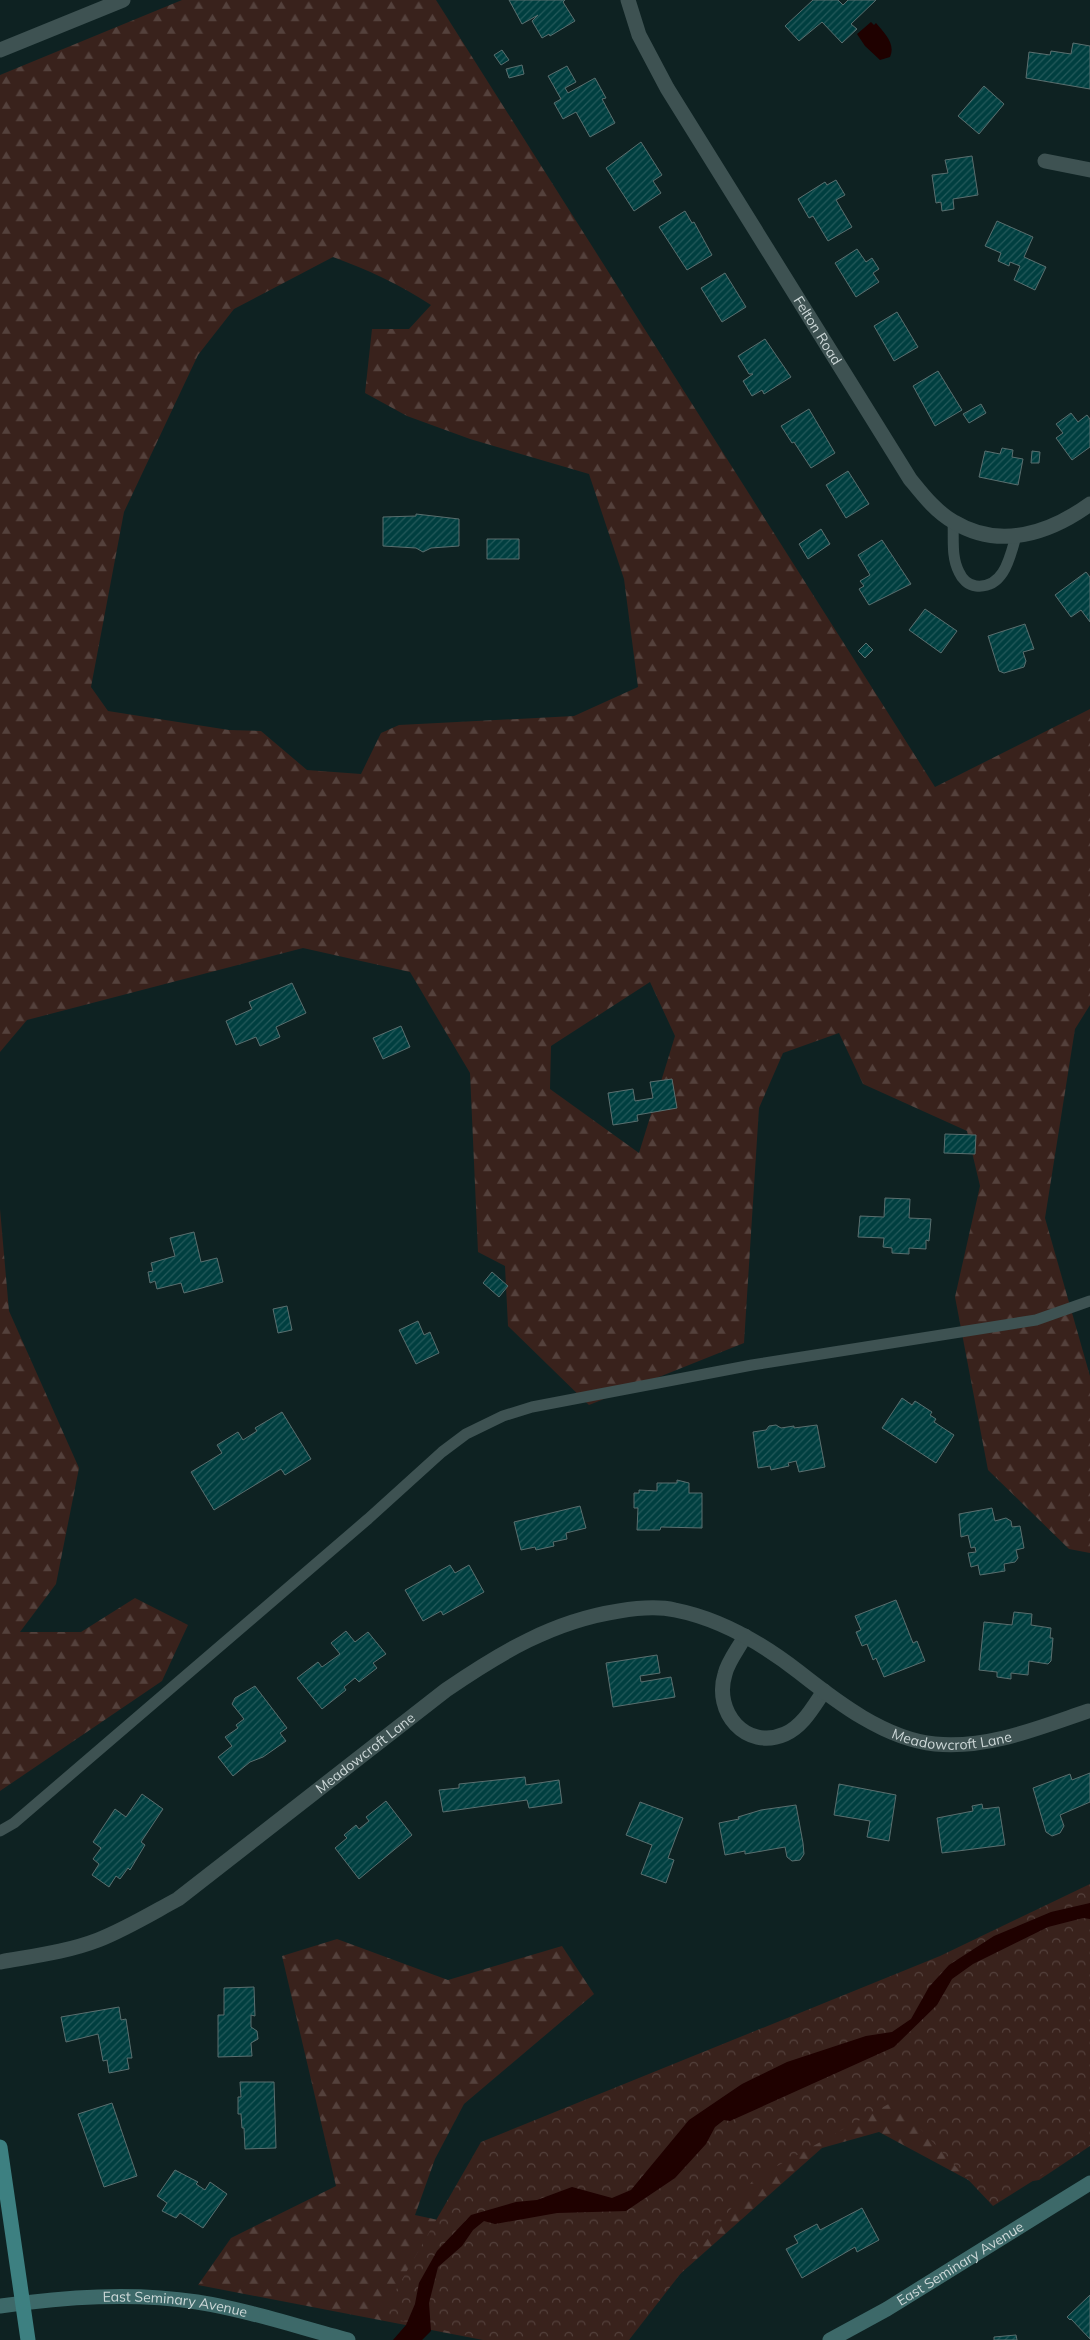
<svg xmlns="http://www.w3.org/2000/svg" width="1090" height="2340" font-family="Mulish,sans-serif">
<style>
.forest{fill:url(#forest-firs);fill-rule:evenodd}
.park{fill:url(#park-crowns)}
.water{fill:#1f0100}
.building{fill:url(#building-hatch);stroke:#5a6f6f}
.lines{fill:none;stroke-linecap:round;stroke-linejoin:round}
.lane{stroke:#3e5252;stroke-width:11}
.street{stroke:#3e5252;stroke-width:15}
.secondary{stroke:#3d6969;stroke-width:15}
.primary{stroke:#3d8081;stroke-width:15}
.labels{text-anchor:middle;stroke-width:5;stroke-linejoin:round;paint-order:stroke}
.street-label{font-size:14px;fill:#cdd8d8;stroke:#03090a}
</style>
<defs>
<pattern id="forest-firs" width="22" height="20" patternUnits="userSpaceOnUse" patternTransform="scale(1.25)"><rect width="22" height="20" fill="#39221c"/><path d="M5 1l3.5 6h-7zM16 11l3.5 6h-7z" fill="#54413c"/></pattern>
<pattern id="park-crowns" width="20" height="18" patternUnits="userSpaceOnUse" patternTransform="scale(1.25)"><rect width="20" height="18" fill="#39221c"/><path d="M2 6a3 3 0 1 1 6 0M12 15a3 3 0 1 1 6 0" fill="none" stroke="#54413c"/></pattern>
<pattern id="building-hatch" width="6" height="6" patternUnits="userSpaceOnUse" patternTransform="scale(1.25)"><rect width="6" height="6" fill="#003f40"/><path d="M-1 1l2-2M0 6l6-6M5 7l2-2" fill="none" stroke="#245a5b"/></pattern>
</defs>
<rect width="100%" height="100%" fill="#0e2222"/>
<path class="forest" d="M182,0H436L935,787L1090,709V1005L1075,1029L1045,1218L1090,1376V1553L1069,1549L988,1470L955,1297L980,1186L967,1131L863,1084L839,1033L783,1053L759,1108L744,1343L589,1405L508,1326L505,1266L478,1252L470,1073L410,972L303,948L27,1020L0,1052V75ZM333,257C368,270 399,284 431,305L409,329H372L365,393L407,416L470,439L589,474L624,579L638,687L574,716L399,725L381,733L361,774L307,770L261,731L229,730L108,711L91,687L124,512L198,355L234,309ZM650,982L675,1036L639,1153L550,1089L551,1046Z
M0,1209L9,1311L79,1468L56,1584L20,1632H81L135,1598L188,1625L162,1681L0,1791Z
M1090,1890V2146L1039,2180L985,2189L879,2132L822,2148L608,2338L483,2340L198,2285L231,2238L336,2186L282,1956L337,1939L448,1980L562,1946L594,1994L464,2104L435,2159L415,2215L475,2228Z"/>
<path class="park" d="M1090,1884V2145L993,2206L894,2101L754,2179L629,2340H487L381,2316L481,2142L940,1956Z"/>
<path class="water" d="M871,22L874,25L876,23C884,33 896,43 890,57L880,60L865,46L857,34Z
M1090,1903V1919L1083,1918L1048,1927L973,1964L952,1979L937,2005L894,2047L730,2121L724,2120L715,2127L706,2144L675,2178L626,2211L557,2213L495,2224L484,2221L473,2230L462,2246L438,2267L429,2303L431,2331L422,2340H393L406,2325L415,2304L419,2283L437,2251L471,2215L516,2202L537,2200L572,2187L612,2198L631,2190L689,2120L742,2084L787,2062L866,2036L892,2032L911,2019L929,1987L949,1965L994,1936L1051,1912Z"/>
<path class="building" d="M509,0H565L563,2L575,21L550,36L549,34L542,38L532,21L538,15L522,24Z
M813,0H838L843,5L848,0H876L851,24L857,29L842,43L822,22L799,41L785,26Z
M1073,43L1090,46V89L1026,78L1029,52L1050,55L1051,51L1071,54Z
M502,50L509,60L501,65L494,55Z
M522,65L524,74L509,78L506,69Z
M567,66L576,82L565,88L568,93L595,78L606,98L602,99L615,123L590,137L576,112L563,119L554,103L561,99L548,76Z
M984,86L1004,104L979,134L958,116Z
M641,142L662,175L653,181L661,193L634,211L606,168Z
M972,156L978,195L953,199L954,209L942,211L941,202L936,203L932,175L948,173L945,160Z
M836,180L845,195L836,200L852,227L828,241L813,216L809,218L798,199L825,182L827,185Z
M685,211L692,223L694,222L712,255L687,270L659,227Z
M997,221L1033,237L1024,257L1046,267L1035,290L1014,280L1020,266L1010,262L1009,266L998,261L1001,253L985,246Z
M857,249L866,262L872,258L879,269L873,273L879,282L856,297L835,263Z
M725,273L746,307L722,322L701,288Z
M897,312L918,347L894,361L874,326Z
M765,339L791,377L764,394L762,390L752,396L743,381L753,374H749L738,356Z
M938,371L962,410L935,426L913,386Z
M981,404L986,413L969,423L963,414Z
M809,409L835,453L811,468L794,442L792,443L781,426Z
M1071,413L1078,422L1087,415L1090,419V447L1072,460L1056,438L1063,433L1056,424Z
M1002,448L1013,450L1012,457L1023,459L1018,485L979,477L985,451L1000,454Z
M1032,451L1040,452L1039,463H1031Z
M848,471L869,504L846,518L826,485Z
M416,514L459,519V546L431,548L423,552L416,548L383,546V517L416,516Z
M821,529L830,544L808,559L799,544Z
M487,539H519V559H487Z
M882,540L911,584L869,605L859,589L864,586L860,581L870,575L858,555Z
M1086,572L1090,577V622L1081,610L1071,617L1055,595Z
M925,609L957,631L941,653L909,630Z
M1025,624L1034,649L1023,652L1026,661L1024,667L1004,673L999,671L988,636Z
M866,643L873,650L865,658L858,651Z
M292,983L306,1013L276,1027L280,1037L260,1046L256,1037L236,1045L226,1021L252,1009L249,1002Z
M401,1026L410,1047L383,1059L373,1038Z
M672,1079L677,1108L637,1115L638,1121L613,1125L608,1093L633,1089L635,1101L653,1098L650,1082Z
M945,1134L976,1135L975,1154L944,1153Z
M885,1198L910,1199L909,1218L931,1219L929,1241L926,1240V1249L909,1248V1254L892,1253V1248L883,1247L884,1238L858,1237L860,1216L884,1217Z
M194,1232L201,1262L217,1258L223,1282L184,1293L181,1283L157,1289L155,1281L150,1283L148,1272L153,1271L151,1263L175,1256L170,1238Z
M492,1272L508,1286L499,1297L483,1283Z
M287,1306L292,1330L278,1333L273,1309Z
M418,1321L424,1335L430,1332L439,1353L416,1364L399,1330Z
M902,1398L912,1405L915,1401L932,1412L930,1415L936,1419L934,1422L954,1435L936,1463L882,1428Z
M282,1412L311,1459L285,1475L281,1469L214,1510L191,1472L222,1453L217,1445L238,1432L243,1440L257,1431L255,1428Z
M776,1425L781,1428L794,1426V1428L817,1425L825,1467L799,1472L796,1461L788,1463L789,1466L771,1470L770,1466L758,1468L753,1432L766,1430L769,1426Z
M677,1480L689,1483V1493H702V1528L661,1527L660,1530H637L638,1508H634V1493H639V1490L657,1491V1483H677Z
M580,1506L586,1528L566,1533L567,1539L553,1542L554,1546L536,1550L535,1547L521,1550L514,1522Z
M992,1508L995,1521L1006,1518L1011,1521L1012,1527L1020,1526L1024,1548L1016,1550L1018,1558L1015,1562L1004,1564L1005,1571L980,1575L978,1565L971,1567L968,1553L976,1552L975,1547L971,1548L968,1535L961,1537L959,1514Z
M450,1565L455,1573L469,1565L484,1592L443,1615L441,1611L423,1621L405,1590Z
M896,1600L913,1643L917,1641L925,1661L884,1677L876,1658L873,1660L867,1644L862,1646L856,1632L861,1630L855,1616Z
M1014,1612L1032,1614L1031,1625L1051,1628L1050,1638H1053L1051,1661L1048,1664L1029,1661L1028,1675L1011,1673V1679L997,1677V1672L979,1670L984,1622L1012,1625Z
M346,1631L355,1642L368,1632L386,1654L373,1663L377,1668L359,1682L355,1678L344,1687L346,1690L322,1709L297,1678L318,1662L322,1667L340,1654L331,1643Z
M657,1655L660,1673L640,1676L641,1682L671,1677L675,1697L613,1707L606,1663Z
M255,1686L287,1728L280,1733L286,1741L263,1757L250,1762L233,1776L218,1757L232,1746L225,1737L238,1728L236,1725L244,1719L232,1704L235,1698Z
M1090,1773V1802L1060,1815L1064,1826L1060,1833L1052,1836L1046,1832L1033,1788L1070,1774L1072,1780Z
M525,1777L526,1785L559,1780L562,1803L529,1808L527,1800L443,1812L439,1790L459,1788V1784Z
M839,1784L896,1795L889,1841L867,1837L870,1821L834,1815Z
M142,1794L163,1809L141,1842L145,1845L130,1870L128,1868L120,1879L116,1876L109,1887L92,1875L99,1864L93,1859L101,1848L93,1842L115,1809L126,1817Z
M386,1801L412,1835L359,1879L335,1848L347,1838L344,1835L356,1825L359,1829L369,1821L366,1817Z
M640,1802L683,1818L668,1858L674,1860L666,1883L641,1874L652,1845L626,1835Z
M982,1804L983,1809L999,1807L1005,1845L942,1853L937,1818L973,1811L972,1806Z
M796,1805L803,1843L804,1854L800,1860L792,1861L787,1857L785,1847L745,1854V1851L725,1855L719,1823L739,1819L738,1817L761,1810Z
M254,1987L255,2016L251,2015V2027L257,2031L258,2039L251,2043L252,2056L218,2057V2015H224V1988Z
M119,2007L121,2020L126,2019L132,2058H127L129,2069L109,2073L107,2060L103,2061L98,2034L66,2042L61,2017Z
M240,2082H274L276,2148L245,2149L244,2128H242L241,2114H238V2097H241Z
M112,2103L137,2176L104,2187L78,2114Z
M175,2170L198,2182L196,2184L205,2190L210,2182L227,2194L203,2228L180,2213L176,2218L162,2211L167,2203L157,2196Z
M862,2208L879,2240L857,2252L855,2247L802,2278L786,2249L798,2243L794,2236L817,2224L820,2230Z
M1090,2295V2339L1071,2319L1070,2320L1067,2317Z
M1016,2335L1017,2340H994V2337Z"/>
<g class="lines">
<path class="lane" d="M953,522C954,538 951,557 959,572C962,579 968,585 976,586C1004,589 1010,557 1016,536
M0,1831L14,1823L368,1519L442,1452L466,1434L503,1416L532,1407L752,1365L1036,1320L1090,1301"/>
<g class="street">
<path id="s1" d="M628,0L639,35L667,88L910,479C923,495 936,512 954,522C1000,550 1050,533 1090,504"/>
<path d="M0,50L123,0"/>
<path d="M1045,161L1090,170"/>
<path d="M745,1636C739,1648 728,1661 725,1674C713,1712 746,1751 785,1734C803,1726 813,1707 824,1691"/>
<path id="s2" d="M0,1962C33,1956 67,1952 98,1940C126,1929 152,1913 178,1899L446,1690C500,1653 553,1621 619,1611C637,1608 657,1606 675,1610C721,1619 763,1644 799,1672C837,1702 885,1739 935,1744C988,1749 1038,1728 1088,1711"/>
</g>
<g class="secondary">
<path id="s3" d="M0,2306C65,2297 132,2292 197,2302C248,2310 298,2327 348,2340"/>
<path id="s4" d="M830,2340L887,2309L1090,2183"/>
</g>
<path class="primary" d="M0,2147L28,2340"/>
</g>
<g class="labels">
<g class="street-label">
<text dy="5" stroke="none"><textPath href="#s1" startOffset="382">Felton Road</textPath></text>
<text dy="5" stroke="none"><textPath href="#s2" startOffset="1091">Meadowcroft Lane</textPath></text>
<text dy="5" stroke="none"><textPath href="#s2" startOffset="428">Meadowcroft Lane</textPath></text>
<text dy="5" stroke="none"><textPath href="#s4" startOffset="151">East Seminary Avenue</textPath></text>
<text dy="5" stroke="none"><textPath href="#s3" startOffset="176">East Seminary Avenue</textPath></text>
</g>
</g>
</svg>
